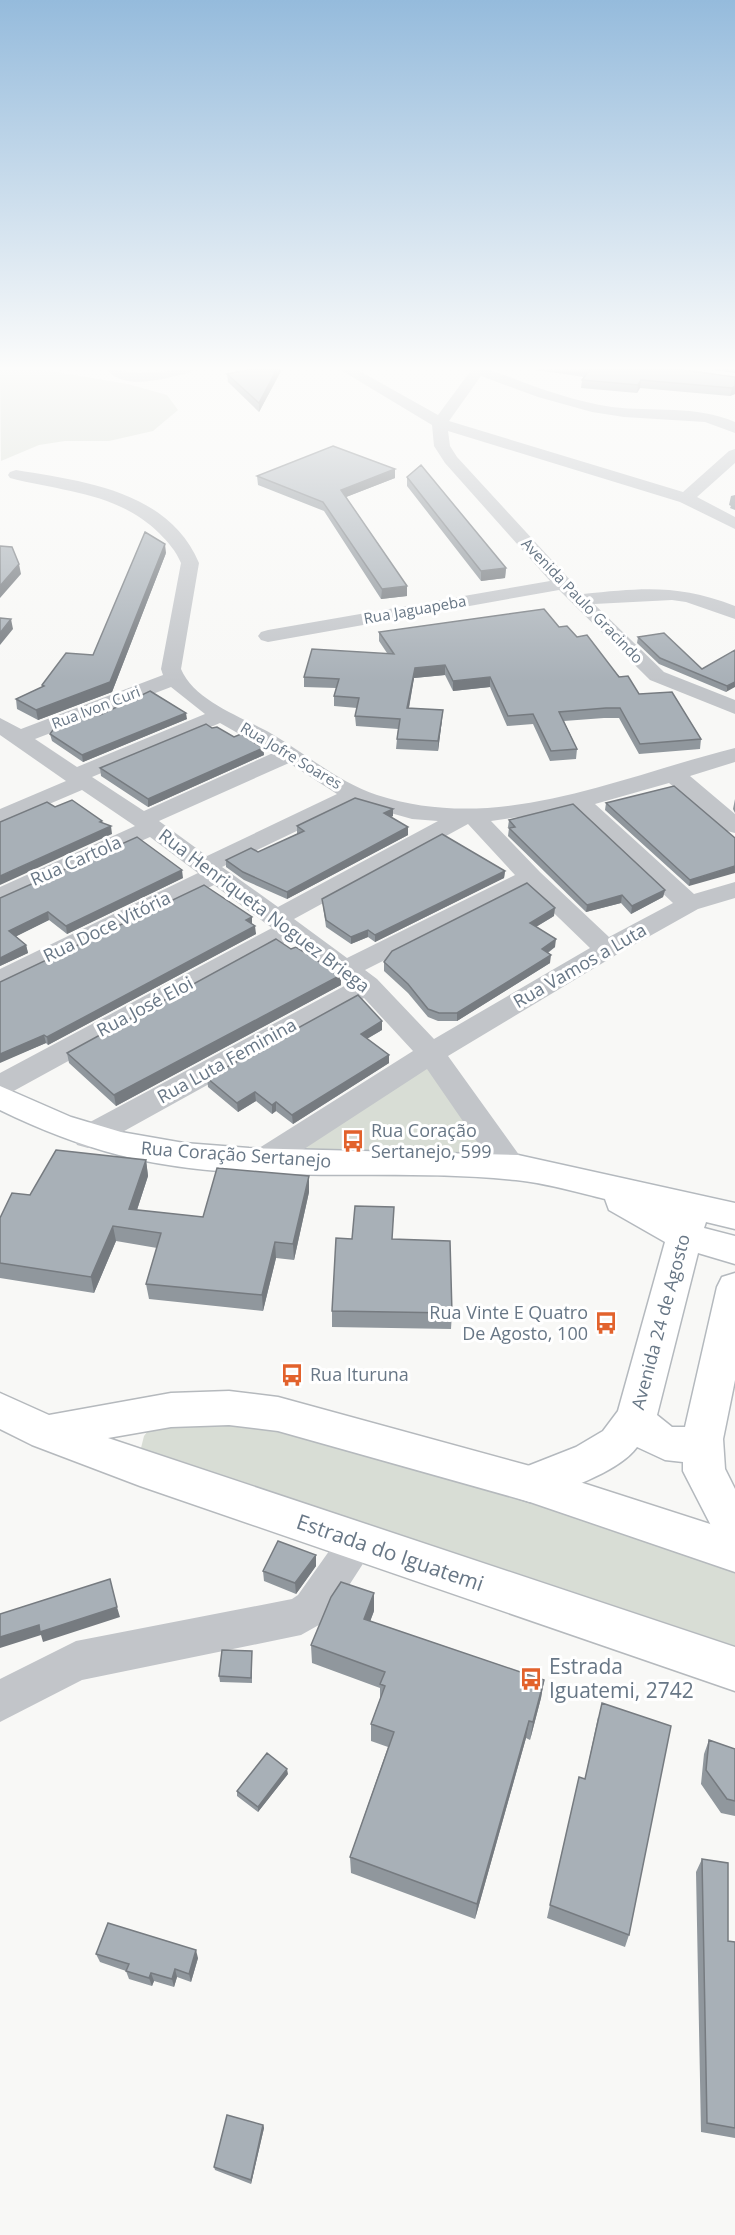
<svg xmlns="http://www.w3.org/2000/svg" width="735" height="2235" font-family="'Open Sans',sans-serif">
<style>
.green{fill:#d8ddd5}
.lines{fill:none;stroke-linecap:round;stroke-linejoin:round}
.secondary-casing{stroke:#b4b9be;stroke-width:3}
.primary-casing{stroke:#b5b9bd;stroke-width:3}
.street{fill:#c2c5c9;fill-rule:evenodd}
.secondary{fill:#fff;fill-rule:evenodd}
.primary{fill:#fff;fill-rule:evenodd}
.wall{fill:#90979d}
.shaded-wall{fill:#767b80}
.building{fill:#a8b0b7;stroke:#767b80;stroke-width:1.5}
.labels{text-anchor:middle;stroke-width:6;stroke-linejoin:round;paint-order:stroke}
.far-street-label{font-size:15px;fill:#687786;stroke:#fff}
.street-label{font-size:18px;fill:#687786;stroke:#fff}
.poi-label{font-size:18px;fill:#687786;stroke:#fff;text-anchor:start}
.near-street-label{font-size:21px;fill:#687786;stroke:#fff}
.near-poi-label{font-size:21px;fill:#687786;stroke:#fff;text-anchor:start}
</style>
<rect width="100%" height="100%" fill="#f8f8f6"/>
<path class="green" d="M0,369H38L128,384L167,395L178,410L153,431L109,441H65L39,445L1,461Z
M430,1055L505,1165L269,1159Z
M229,1408L735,1552V1669L139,1456L144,1436L153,1424Z"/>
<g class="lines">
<g class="secondary-casing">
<path id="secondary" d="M0,1086L71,1117L121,1132L184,1143L249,1148L518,1155L735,1203V1229L706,1222L704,1228L735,1236V1264L698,1253L657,1415L672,1427H685L717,1287L722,1277L735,1273V1380L723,1439L725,1469L735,1489V1549L720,1543L683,1471V1462L665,1460L637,1447C618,1473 561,1491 530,1502L515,1497L509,1484L515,1471L576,1447L603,1431L618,1411L665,1242L609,1210L605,1199C576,1192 546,1183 516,1180C385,1166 248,1188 119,1155C77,1144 39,1129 0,1110Z"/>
</g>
<g class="primary-casing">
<path id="primary" d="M229,1391L278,1397L530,1466L735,1532V1572L530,1502L278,1431L229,1425L171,1427L108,1438L735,1647V1691L140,1486L32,1445L0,1429V1393L49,1415L171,1393Z"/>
</g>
<path class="street" d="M106,369L139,373L196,369L189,373C165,378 125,392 106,369Z
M339,369H356L438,415L472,369H488C528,384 569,401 612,407C653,412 696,405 735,422V433L705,422L624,417L592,412L538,397L481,376L449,421L683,492L729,451L735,449V463L697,497L735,517V529L680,502L448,431L450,446L457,457L583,594C643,588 677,584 735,606V619L686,602L672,600L594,604L664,672L735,700V714L650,680L559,590L268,642L261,640L258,636L261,632L268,630L550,581L445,463L434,446L432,425Z
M16,470C83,481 169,491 199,563L181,669C195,702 243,717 272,734C304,753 342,784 377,795C499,835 618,777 735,748V762L690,776L735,814V833L727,831L669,783L595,804L694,894L735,882V898L698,909L616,955L448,1056L522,1159L527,1167L522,1175L511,1178L500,1175L427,1069L275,1168L264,1171L253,1168L249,1160L253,1152L413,1051L364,998L99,1145L88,1148L77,1145L73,1137L77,1129L348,984L289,940L10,1093L0,1096V1073L272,928L214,885L0,989V969L198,873L150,837L0,904V887L135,826L82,790L0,825V809L66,781L0,735V718L21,729L163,675L161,669L181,563C176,551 168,542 159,533C117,492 64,492 10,478L8,475L10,472ZM171,687L205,714L77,767L35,739ZM220,723L273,753L144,811L92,777ZM289,763L337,794L207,856L159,821ZM355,803L412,819L438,821L278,907L222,867ZM573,809L673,903L609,937L540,872L491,821ZM468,824L515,875L347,958L294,919ZM528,888L590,948L434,1039L377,979L365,970Z
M358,1524L372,1530L377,1542L326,1621L301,1635L82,1680L0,1722V1679L76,1641L292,1599L298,1595L344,1530Z"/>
<use href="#secondary" class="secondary"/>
<use href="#primary" class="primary"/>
</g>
<path class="wall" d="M536,369H676L735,377V394L730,396L640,388L637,393L581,388L582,380L584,377L536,370Z
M707,369H735V373Z
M281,371L259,412L228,382L227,374Z
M395,469V478L346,497L407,586V596L381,599L324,511L258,485L257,476Z
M407,477L506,568L505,578L481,581L407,486Z
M735,495V510L730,508L731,506L729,505L731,496Z
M166,553L112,692L38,720L17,709L16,699L42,687V685L93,655Z
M559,627L577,637L639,694L701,739L700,749L639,754L619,718H604L564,721L577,749L576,759L550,761L533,724L507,726L490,687L453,691L445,675L414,678L409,708L442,720L438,751L396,749L398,729L356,726L355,716L357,708L334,706V696L336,688L304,687V677L387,653L379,641V632Z
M638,637L702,669L735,650L726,692L659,664L637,643Z
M102,713L187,719L83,762L52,741L50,734Z
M212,728L263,748L264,755L148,807L101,776L100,768Z
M735,799V813L733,809Z
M606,803L735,838L689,886L605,810Z
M393,816L390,817L408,835L287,899L244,880L226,867V860L258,852L297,834V826Z
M509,820L665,890L663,897L631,914L621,903L586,912L508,836L509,828H510L508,827Z
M505,871L504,878L375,942L368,937L351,944L326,927L322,899Z
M183,878L67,934L49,920L16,936L26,945L28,953L0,966V898Z
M554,916L536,927L555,947L548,953L550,963L457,1021H438L428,1017L408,993L384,971V962Z
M252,917V924L256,934L48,1045L46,1043L0,1062V982Z
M291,949L341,975V985L116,1106L69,1063L67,1053Z
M382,1030L367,1039L389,1063L293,1124L276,1111L272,1114L256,1101L238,1112L208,1087L207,1078Z
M146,1160L148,1176L137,1210L203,1217L309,1192L294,1260L276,1258L263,1311L149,1299L146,1284L157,1248L116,1241L94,1293L0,1278V1218L30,1195Z
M394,1207L392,1239L452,1313L451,1329L332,1327V1311L352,1239Z
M316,1555V1566L296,1594L264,1581L263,1571Z
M374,1611L370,1621L544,1680L541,1698L530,1740L526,1738L475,1919L351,1873L350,1857L388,1747L371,1741V1724L380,1699V1688L312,1663L311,1645Z
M252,1651V1683L220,1682L219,1676Z
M598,1717L629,1935L625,1947L547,1918L579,1777L585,1779Z
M709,1740L735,1749V1816L721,1813L701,1784L704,1754Z
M288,1774L258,1812L237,1796V1791Z
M702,1859L728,1941L735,1942V2138L701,2132L696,1872Z
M96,1954L198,1958L191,1982L177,1977L174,1987L154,1981L152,1986L129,1979L126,1971L100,1962Z
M263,2125L264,2128L251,2184L215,2170L214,2167Z"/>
<path class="shaded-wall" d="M277,369H281V371L259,412V403Z
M641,380L640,388L637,393L638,385Z
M735,386V394L730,396L732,388Z
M395,469V478L341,499V490Z
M165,544L166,553L112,692L38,720L36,710L110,682Z
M19,564L21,574L0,598V586Z
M506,568L505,578L481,581V571Z
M407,586V596L381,599L382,589Z
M11,619L13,629L0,645V633Z
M445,665V675L414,678L407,718V708L415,668Z
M490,677V687L453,691V681Z
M735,682V687L726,692L727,686Z
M443,710L442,720L438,751V741Z
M186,713L187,719L83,762L82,755Z
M263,748L264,755L148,807V799Z
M393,809V816L384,821V813Z
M111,826L112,834L0,885V876Z
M408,827V835L287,899V892Z
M735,866V873L689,886L690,880Z
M182,870L183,878L67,934L66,926Z
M505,871L504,878L375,942V935Z
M665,890L663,897L631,914L632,906Z
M622,895L621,903L586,912L587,905Z
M555,908L554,916L529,931L530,923Z
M48,912L49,920L11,939L9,931Z
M252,917V924L246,920Z
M255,926L256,934L48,1045L47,1037Z
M368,930V937L351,944V937Z
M556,939L555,947L541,957L542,949Z
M26,945L28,953L0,966V958Z
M551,955L550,963L457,1021V1013Z
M341,975V985L116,1106L114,1095Z
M382,1021V1030L361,1042V1034Z
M44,1035L46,1043L0,1063V1054Z
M389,1055V1063L293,1124L292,1115Z
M255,1092L256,1101L238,1112L237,1103Z
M276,1102V1111L272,1114V1105Z
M146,1160L148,1176L132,1225L129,1209Z
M309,1176V1192L294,1260L293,1244Z
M113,1226L116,1241L94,1293L91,1277Z
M275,1242L276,1258L263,1311L262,1295Z
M316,1555V1566L296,1594L295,1583Z
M374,1593V1611L364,1638V1619Z
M117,1607L120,1617L43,1642L41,1635L0,1648V1637L39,1625Z
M544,1680L541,1698L530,1740L533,1722Z
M529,1721L526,1738L475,1919L477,1904Z
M287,1769L288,1774L258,1812V1807Z
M196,1950L198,1958L191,1982L189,1974Z
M175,1969L177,1977L174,1987L172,1979Z
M151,1973L154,1981L152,1986L149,1978Z
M263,2125L264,2128L251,2184V2180Z"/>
<path class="building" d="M251,369H277L259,403L227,374Z
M582,369H676L735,377V386L732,388L641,380L638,385L582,380L590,370Z
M333,446L395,469L341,490L407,586L382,589L323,502L257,476Z
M421,465L506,568L481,571L407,477Z
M145,532L165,544L110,682L36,710L16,699L44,686L42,685L66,653L93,655Z
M0,546L12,547L19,564L0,586Z
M544,609L559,627L567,626L577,637L587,635L619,677L628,676L639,694L672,692L701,739L640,744L620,708H606L559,712L577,749L551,751L533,714L508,716L490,677L453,681L445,665L415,668L407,708L443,710L438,741L397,739L400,719L355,716L359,698L334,696L339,679L304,677L312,649L394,654L379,632Z
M0,618L11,619L0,633Z
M664,633L702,669L735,650V682L727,686L660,658L638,637Z
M150,691L186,713L82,755L50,734L55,727L102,709L100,715Z
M206,724L212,728L217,727L234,737L241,734L263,748L148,799L100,768Z
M674,786L735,838V866L690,880L606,803Z
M355,798L393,809L384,813L408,827L287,892L243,872L226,860L251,848L258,852L304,831L297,826Z
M72,800L102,821L100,822L111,826L0,876V822L47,802L55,807Z
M573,804L665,890L632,906L622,895L587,905L509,828L515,827L509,820Z
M442,834L505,871L375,935L368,930L351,937L326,920L322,899Z
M137,837L182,870L66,926L48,912L9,931L26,945L0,958V898Z
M527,883L555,908L530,923L556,939L542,949L551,955L457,1013H439L428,1009L408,984L384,962L392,951Z
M204,885L252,917L246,920L255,926L47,1037L44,1035L0,1054V982Z
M276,939L291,949L296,947L341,975L114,1095L67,1053Z
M358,995L382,1021L361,1034L389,1055L292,1115L276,1102L272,1105L255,1092L237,1103L207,1078Z
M56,1150L146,1160L129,1209L203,1217L217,1168L309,1176L293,1244L275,1242L262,1295L146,1284L161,1233L113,1226L91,1277L0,1263V1218L12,1193L30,1195Z
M355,1206L394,1207L392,1239L450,1241L452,1313L332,1311L336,1238L352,1239Z
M278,1541L316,1555L295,1583L263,1571Z
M110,1579L117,1607L40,1632L39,1625L0,1637V1614Z
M341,1582L374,1593L364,1619L544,1680L533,1722L529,1721L477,1904L350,1857L394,1732L371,1724L385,1686L380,1684L385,1672L311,1645L331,1597Z
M222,1650L252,1651L251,1678L219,1676Z
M602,1703L671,1726L629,1935L550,1905L579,1777L585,1779Z
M709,1740L735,1749V1801L727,1799L706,1770Z
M267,1753L287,1769L258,1807L237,1791Z
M702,1859L728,1863V1941L735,1942V2128L707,2123Z
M108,1923L196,1950L189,1974L175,1969L172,1979L151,1973L149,1978L126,1971L129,1964L96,1954Z
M227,2115L263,2125L251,2180L214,2167Z"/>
<linearGradient id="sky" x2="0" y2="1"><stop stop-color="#95bbdc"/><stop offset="0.54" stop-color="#fcfcfb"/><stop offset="1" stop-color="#fcfcfb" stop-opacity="0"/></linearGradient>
<rect width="735" height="682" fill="url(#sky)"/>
<defs>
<g id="bus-bare" transform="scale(1.8)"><path d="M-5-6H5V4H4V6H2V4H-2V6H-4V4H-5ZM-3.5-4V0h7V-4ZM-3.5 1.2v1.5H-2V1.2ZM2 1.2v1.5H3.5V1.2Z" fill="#e2622c" stroke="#fff" stroke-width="2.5" paint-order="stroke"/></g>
</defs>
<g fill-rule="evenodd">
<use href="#bus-bare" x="353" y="1141"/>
<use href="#bus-bare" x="606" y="1323"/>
<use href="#bus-bare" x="292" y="1375"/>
<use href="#bus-bare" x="531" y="1679"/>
</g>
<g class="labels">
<g class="far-street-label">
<text transform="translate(582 601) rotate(46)" y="5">Avenida Paulo Gracindo</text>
<text transform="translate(415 610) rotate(-10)" y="5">Rua Jaguapeba</text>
<text transform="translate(96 708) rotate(-21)" y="5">Rua Ivon Curi</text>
<text transform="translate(291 756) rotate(31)" y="5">Rua Jofre Soares</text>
</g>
<g class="street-label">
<text transform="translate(76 861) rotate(-24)" y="6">Rua Cartola</text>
<text transform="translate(264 911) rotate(37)" y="6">Rua Henriqueta Noguez Briega</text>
<text transform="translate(107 927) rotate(-26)" y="6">Rua Doce Vitória</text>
<text transform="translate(580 966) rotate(-30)" y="6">Rua Vamos a Luta</text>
<text transform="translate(145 1007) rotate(-28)" y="6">Rua José Eloi</text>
<text transform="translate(227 1061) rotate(-29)" y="6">Rua Luta Feminina</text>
<text transform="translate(236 1155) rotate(4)" y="6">Rua Coração Sertanejo</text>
<text transform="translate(661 1322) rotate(-75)" y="6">Avenida 24 de Agosto</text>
</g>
<g class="poi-label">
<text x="371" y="1137">Rua Coração<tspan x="371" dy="21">Sertanejo, 599</tspan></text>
<text x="588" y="1319" text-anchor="end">Rua Vinte E Quatro<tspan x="588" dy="21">De Agosto, 100</tspan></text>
<text x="310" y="1381">Rua Ituruna</text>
</g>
<g class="near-street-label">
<text transform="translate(390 1553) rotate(19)" y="7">Estrada do Iguatemi</text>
</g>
<g class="near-poi-label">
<text x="549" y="1674">Estrada<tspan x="549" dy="24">Iguatemi, 2742</tspan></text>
</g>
</g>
</svg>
